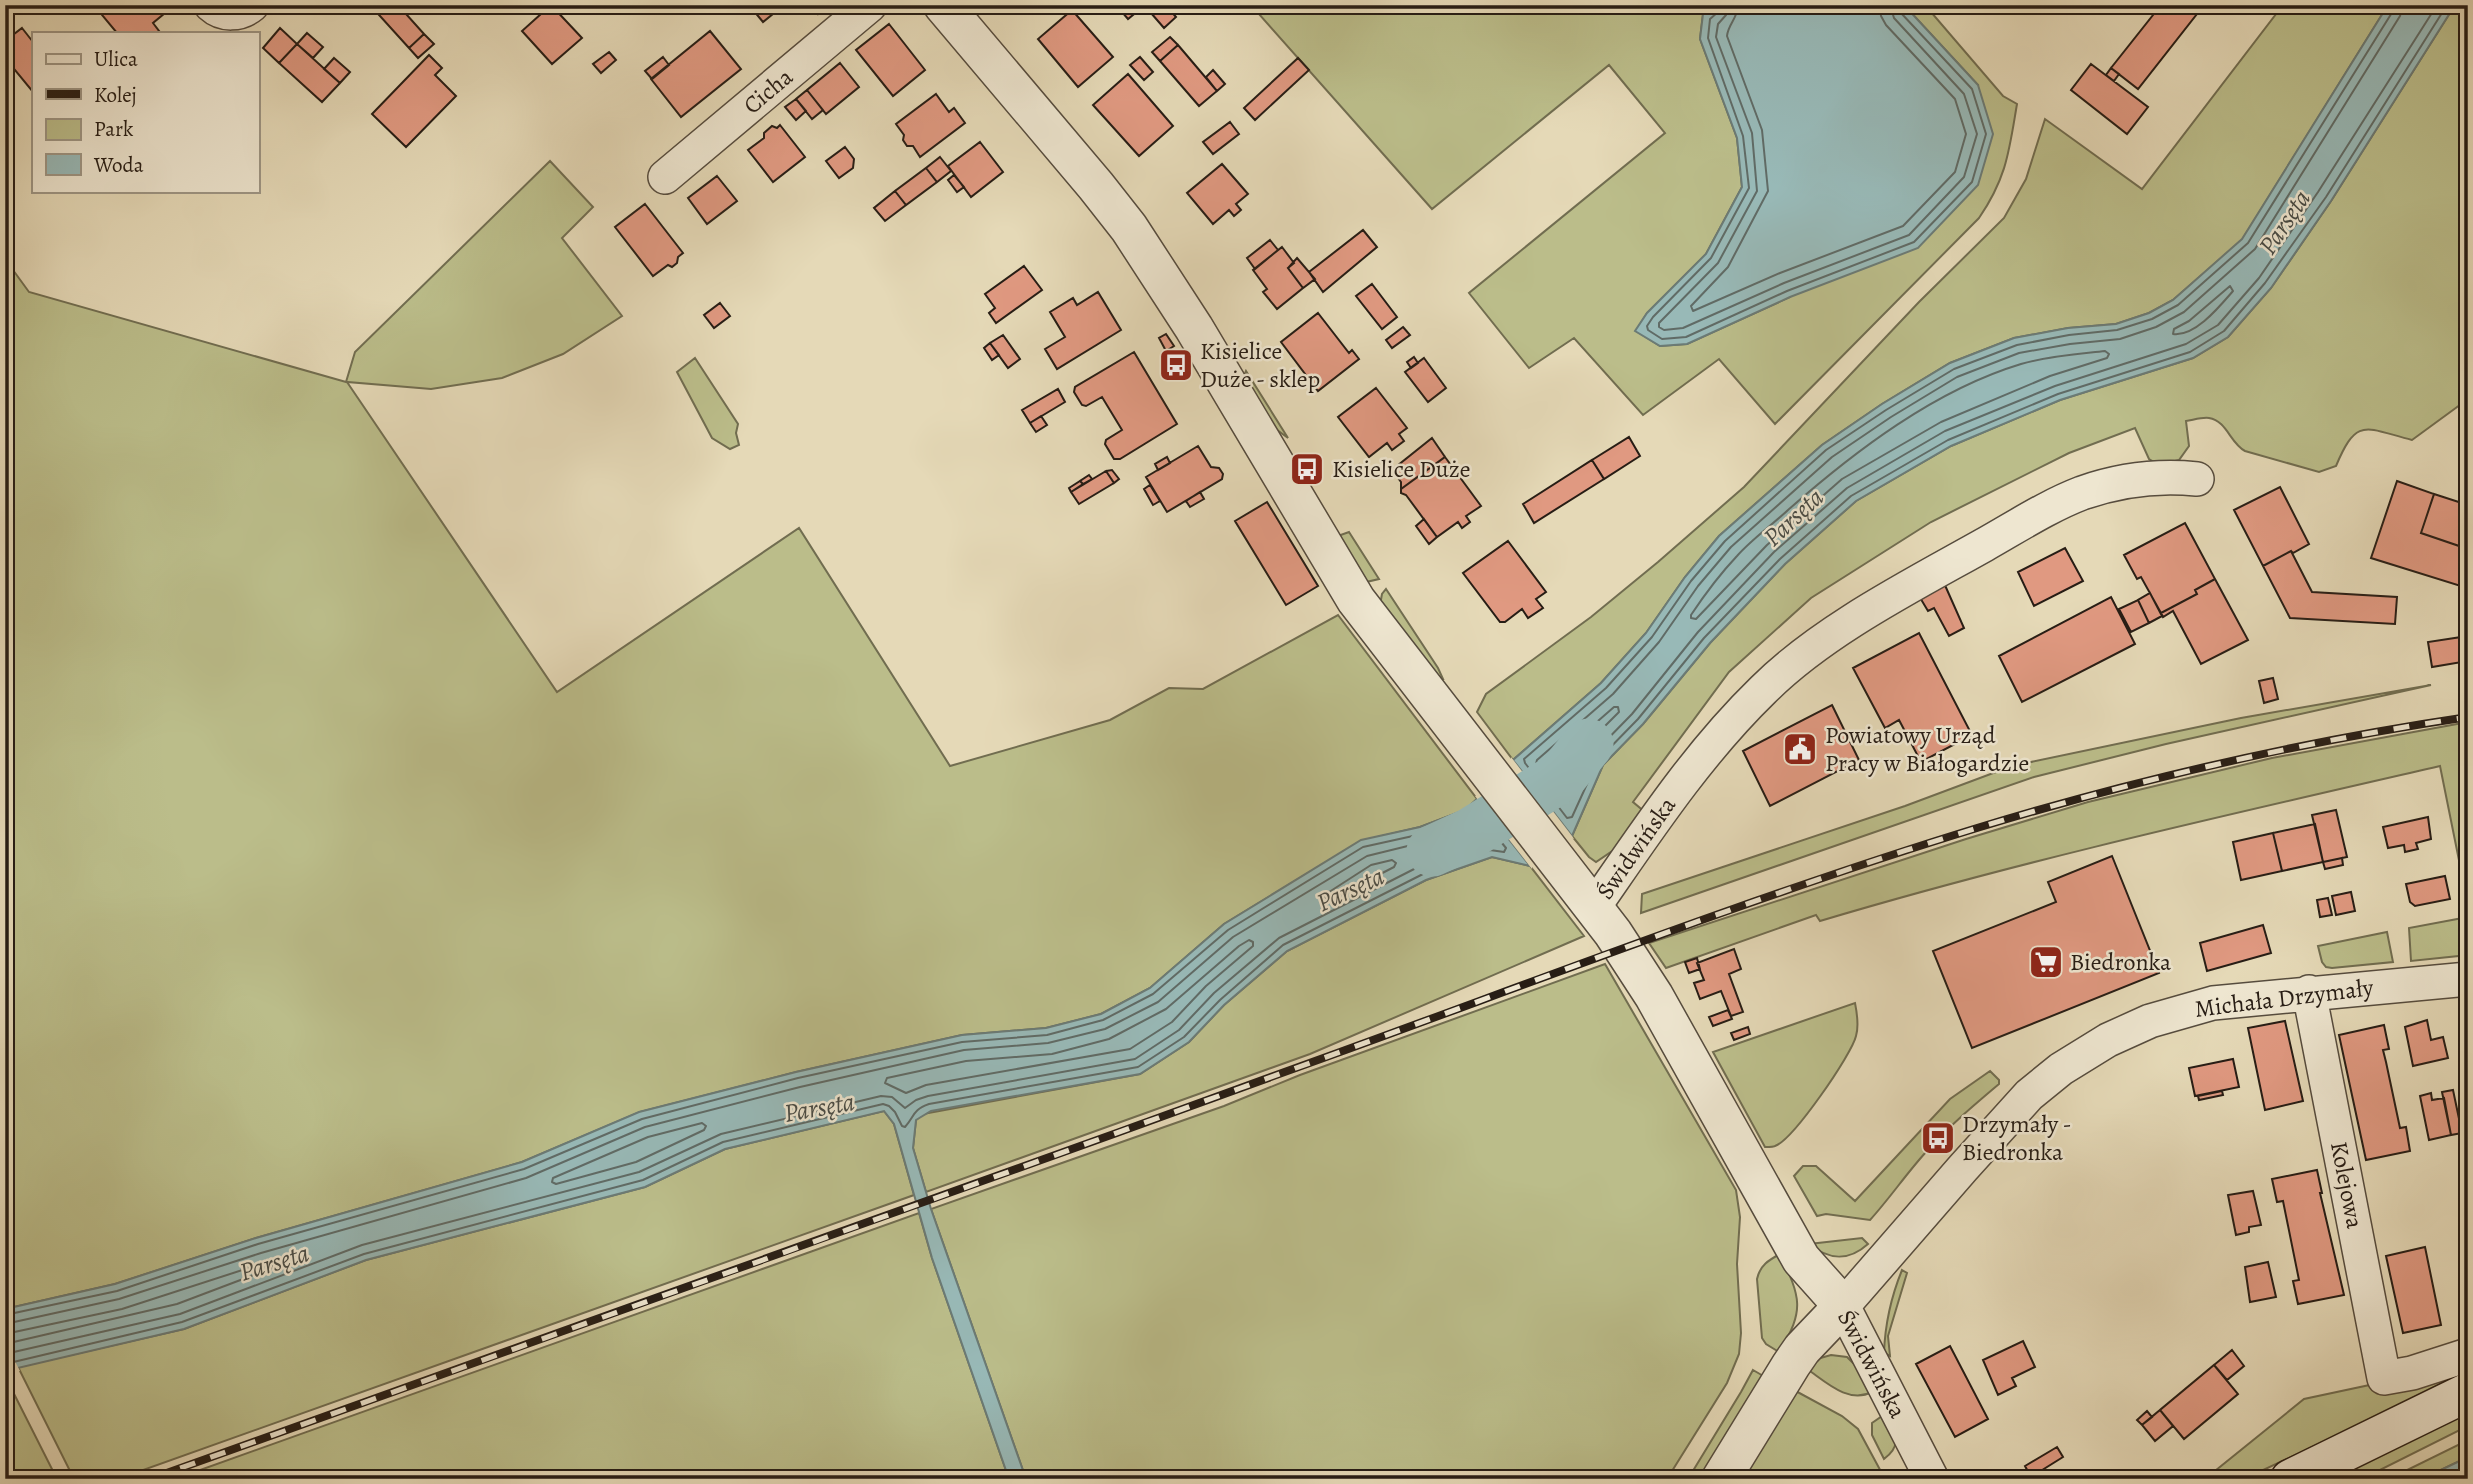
<svg xmlns="http://www.w3.org/2000/svg" width="2473" height="1484" font-family="Alegreya,serif">
<style>
.green{fill:#bbbd8a;stroke:#716d50;stroke-width:2}
.water{fill:#98b9b7;stroke:#6b7b76;stroke-width:2}
.pier{fill:#e5d9b7}
.lines{fill:none;stroke-linecap:round;stroke-linejoin:round}
.shore{stroke:#606b66;stroke-width:2}
.river{stroke:#98b9b7;stroke-width:51}
.building{fill:#e09981;stroke:#271d15;stroke-width:2}
.minor-casing{stroke:#564c3e;stroke-width:36}
.tertiary-casing{stroke:#564c3e;stroke-width:41}
.secondary-casing{stroke:#271d15;stroke-width:41}
.minor{stroke:#eee6d0;stroke-width:33}
.tertiary{stroke:#eee6d0;stroke-width:38}
.secondary{stroke:#eee6d0;stroke-width:38}
.rail-casing{stroke:#271d15;stroke-width:8}
.rail{stroke:#eee6d0;stroke-width:5;stroke-dasharray:16;stroke-linecap:butt}
.labels{text-anchor:middle;stroke-width:5;stroke-linejoin:round;paint-order:stroke}
.street-label{font-size:24px;fill:#271d15;stroke:#eee6d0}
.poi-label{font-size:24px;fill:#271d15;stroke:#eee6d0;text-anchor:start}
.water-label{font-size:26px;font-style:italic;fill:#494c46;stroke:#eee6d0}
</style>
<rect width="100%" height="100%" fill="#e5d9b7"/>
<filter id="stains"><feTurbulence type="fractalNoise" baseFrequency=".00286" numOctaves="4"/><feColorMatrix values="0 0 0 0 .2 0 0 0 0 .09 0 0 0 0 .02 0 0 0 .5 -.17"/></filter>
<radialGradient id="worn" r=".72"><stop offset=".6" stop-color="#630" stop-opacity="0"/><stop offset="1" stop-color="#630" stop-opacity=".3"/></radialGradient>
<path class="green" d="M1251,5H1716L1703,14L1700,39L1737,138L1742,187L1706,254L1647,313L1636,331L1660,346L1687,344L1790,297L1978,85L1904,5H1925L2003,96L2017,104C2009,151 2007,177 1979,218L1775,424L1719,359L1643,415L1574,338L1529,368L1469,293L1665,133L1609,65L1432,209Z
M2283,5H2388L2242,240L2173,300L2149,313L2116,324L2068,328L2014,338L1950,363L1882,404L1822,445L1719,536L1685,577L1646,633L1601,683L1513,760L1477,712L1486,694L1591,617L1658,562L1744,487L1919,302L2004,218L2026,179L2045,119L2142,189Z
M2455,5H2468V399L2412,440C2365,428 2357,416 2336,466L2319,472L2245,451C2230,443 2227,421 2209,418C2202,417 2193,420 2186,421L2189,446L2179,460L2159,465L2149,459L2135,428L2069,453L1931,522L1811,598L1729,672L1633,802L1646,813L1618,855L1611,852L1596,862L1589,857L1572,836L1603,765L1643,724L1710,643L1785,564L1856,501L1951,446L2060,400L2193,358L2228,337L2271,288L2331,201Z
M550,161L593,207L562,238L622,316L563,354L502,378L431,389L347,382L557,692L799,528L950,766L1110,720L1169,688L1203,689L1338,615L1477,799L1465,810L1420,827L1361,841L1224,924L1150,988L1101,1014L1046,1028L962,1035L796,1072L640,1112L522,1162L256,1238L115,1284L5,1309V259L29,292L346,382L355,352Z
M695,358L738,424L736,433L739,445L730,449L712,438L677,372Z
M1246,371L1288,438L1262,419L1244,376Z
M1349,532L1379,579L1366,582L1335,537Z
M1386,589L1438,668L1443,679H1437L1380,605L1382,594Z
M2431,685L2166,744L2034,777L1641,913L1642,894L1905,806L2012,766L2241,718Z
M2468,722V905L2440,766C2232,814 2024,860 1820,921L1816,915L1666,968L1649,943L1966,839L2088,802L2272,758Z
M1492,857L1530,866L1584,936L1310,1054L926,1192L913,1148L916,1120L923,1114L1140,1074L1189,1042L1224,1005L1287,951L1426,880Z
M2468,917V955L2411,961L2409,928Z
M2387,932L2393,962L2332,968L2326,967L2322,962L2318,946Z
M1605,964L1736,1190L1740,1217L1737,1264L1741,1333L1739,1354L1727,1383L1667,1479H1026L931,1209L1224,1106L1300,1075Z
M1855,1003C1857,1013 1859,1026 1856,1036C1852,1054 1793,1140 1775,1146C1774,1147 1766,1147 1765,1147L1713,1052Z
M1990,1071L1999,1080V1084C1974,1105 1948,1127 1926,1152C1906,1174 1890,1198 1870,1220L1826,1214L1817,1216L1794,1176L1803,1166H1816L1855,1201L1950,1099Z
M884,1111L894,1124L914,1195L118,1479H74L18,1367L184,1329L366,1260L645,1187L725,1149Z
M919,1213L932,1258L1009,1479H175Z
M1862,1238L1868,1244C1848,1262 1829,1260 1809,1244Z
M1780,1254C1800,1297 1806,1309 1779,1352L1766,1344L1762,1338L1757,1279C1760,1265 1769,1260 1780,1254Z
M1902,1270L1907,1273L1888,1336L1890,1356L1884,1353C1885,1324 1891,1297 1902,1270Z
M1831,1355L1847,1357L1858,1368L1872,1392C1848,1404 1826,1382 1807,1369L1817,1359Z
M2468,1364V1374L2244,1479H2205L2304,1399Z
M1753,1370L1765,1377L1702,1479H1688L1741,1392Z
M5,1376L57,1479H5Z
M1792,1389L1842,1416L1858,1429L1885,1479H1736Z
M2468,1410V1426L2362,1479H2328Z
M1885,1414C1894,1434 1904,1444 1884,1459L1872,1435V1423Z
M2468,1440V1457L2422,1479H2389Z"/>
<path class="water" d="M1716,5H1904L1978,85L1993,134L1978,185L1918,248L1790,297L1687,344L1660,346L1635,331L1647,313L1706,254L1742,187L1737,138L1700,39L1703,14Z
M2388,5H2455L2331,201L2271,288L2228,337L2193,358L2060,400L1951,446L1856,501L1785,564L1710,643L1643,724L1603,765L1572,836L1513,760L1601,683L1646,633L1685,577L1719,536L1822,445L1882,404L1950,363L2014,338L2068,328L2116,324L2149,313L2173,300L2242,239Z
M1477,799L1530,866L1492,857L1426,880L1287,951L1224,1005L1189,1042L1140,1074L931,1111L916,1120L913,1148L931,1209L1026,1479H1009L932,1258L894,1124L884,1111L725,1149L645,1187L366,1260L184,1329L5,1371V1309L115,1284L256,1238L522,1162L639,1112L796,1072L962,1035L1046,1028L1101,1014L1150,988L1224,924L1361,840L1420,827L1465,810Z
M2468,1457V1479H2422Z"/>
<path class="pier" d="M1511,757L1572,836L1574,839L1569,838L1510,762Z
M1478,795L1533,864L1532,869L1475,796Z
M5,1342L20,1371L5,1374Z"/>
<g class="lines">
<path class="shore" d="M1719,5L1718,12L1710,19L1708,38L1743,136L1749,188L1711,258L1653,317L1647,326L1648,330L1662,339L1686,337L1787,291L1914,242L1972,182L1986,134L1972,89L1901,13L1899,5
M1728,5L1726,15L1718,24L1716,37L1752,133L1757,191L1718,263L1659,323V327L1664,330L1683,328L1784,283L1909,235L1964,177L1977,134L1964,94L1894,18L1890,5
M1738,5C1738,18 1728,24 1727,36L1762,130L1768,191L1728,267L1691,306L1693,311L1780,273L1903,226L1955,172L1966,134L1955,99L1886,25L1881,16L1880,5
M2394,5L2393,11L2248,243L2178,305L2152,319L2117,330L2069,335L2017,345L1954,369L1886,410L1826,450L1725,541L1691,581L1652,637L1606,688L1524,759L1525,763L1567,818L1572,817L1598,760L1638,719L1704,638L1780,559L1851,496L1948,440L2058,394L2190,352L2224,331L2265,283L2326,197L2447,5
M2403,5L2400,16L2255,249L2184,312L2156,327L2120,339L2070,344L2019,353L1957,377L1891,417L1832,457L1731,547L1698,586L1659,642L1613,694L1537,760L1536,764L1565,801L1570,800L1591,756L1632,714L1698,632L1774,552L1847,488L1945,431L2055,386L2186,344L2218,325L2259,278L2318,192L2437,5
M2230,286L2233,291C2220,306 2195,337 2173,334L2174,329L2189,321Z
M2105,351L2109,354L2107,358L2050,376L1941,422L1842,479L1767,545L1696,619L1691,618V615C1705,594 1720,574 1737,556C1752,539 1772,525 1788,510C1855,451 1935,390 2021,364C2048,356 2078,354 2105,351Z
M1614,707H1618L1619,712L1582,749L1568,780L1563,781L1551,766V762Z
M1392,860L1396,863L1394,867L1330,900L1325,898L1326,894L1371,865Z
M1249,940L1253,942V946L1206,986L1172,1022L1130,1049L926,1085L906,1093L885,1083L887,1078L966,1061L1052,1054L1109,1039L1166,1009L1239,946Z
M702,1123L706,1126L704,1130L636,1162L556,1184L552,1182L553,1178L648,1137Z
M5,1315L117,1291L258,1244L524,1169L642,1119L798,1078L962,1042L1047,1035L1103,1020L1153,994L1228,930L1363,847L1422,834L1467,816L1476,811L1506,848L1504,852L1490,850L1423,874L1283,945L1220,1000L1184,1037L1138,1067L929,1104C912,1110 915,1116 905,1127L902,1126L895,1112L889,1106L883,1104L723,1142L643,1180L364,1254L182,1322L5,1364
M5,1324L119,1299L261,1253L526,1178L645,1127L800,1087L964,1050L1048,1043L1105,1029L1158,1002L1233,937L1367,856L1424,842L1474,823L1488,838L1486,842L1420,866L1279,938L1214,993L1179,1030L1135,1059L928,1096L916,1100L905,1108L892,1097L881,1096L721,1134L639,1172L362,1245L180,1314L5,1354
M5,1334L122,1309L264,1263L271,1261L274,1264L272,1268L177,1304L5,1344"/>
<path class="river" d="M1432,851L1471,833L1561,777L1588,744"/>
</g>
<path class="building" d="M114,5H159L165,13L153,23L159,31L155,33H117L102,15Z
M370,5H398L424,34L409,48Z
M551,5L582,38L552,64L522,31Z
M749,5H784L763,22Z
M811,5H829L818,14Z
M1009,5H1024L1015,13Z
M1116,5H1143L1144,6L1128,19Z
M1160,5H1166L1176,17L1164,28L1151,13Z
M2161,5H2204L2138,89L2111,68Z
M1072,10L1113,57L1078,87L1038,39Z
M889,24L925,70L893,96L856,50Z
M22,28L33,42V92L5,58V41Z
M280,28L297,44L279,63L263,48Z
M710,31L741,69L681,117L651,79Z
M307,33L323,47L313,58L297,44Z
M424,34L434,44L418,58L409,48Z
M1170,37L1178,45L1160,61L1152,52Z
M297,44L340,83L322,102L279,63Z
M1178,45L1217,91L1199,106L1160,61Z
M609,52L616,60L601,73L593,64Z
M429,55L442,68L435,75L456,96L406,147L372,114Z
M663,57L669,65L652,79L645,71Z
M1140,57L1153,72L1144,80L1130,65Z
M334,58L350,72L340,83L324,69Z
M1298,58L1309,70L1255,120L1244,108Z
M840,63L859,87L826,114L807,90Z
M2091,64L2148,107L2127,134L2071,90Z
M2111,68L2119,74L2114,81L2106,75Z
M1213,70L1225,84L1217,91L1206,77Z
M1128,74L1173,126L1139,156L1093,105Z
M807,90L823,110L812,119L796,99Z
M936,94L949,112L954,108L965,123L920,157L913,146H907L903,140L904,135L896,124Z
M796,99L806,111L796,120L785,107Z
M1230,122L1239,134L1213,154L1203,142Z
M780,125L805,157L773,182L748,150L764,138V133L772,126L777,128Z
M980,142L1003,172L971,197L948,166Z
M845,147L854,159L853,168L839,178L826,161Z
M940,157L951,171L937,182L926,168Z
M1222,164L1248,194L1236,204L1241,210L1234,216L1229,210L1213,224L1187,193Z
M926,168L937,182L906,205L895,191Z
M954,175L964,187L957,192L948,180Z
M717,176L737,201L707,224L688,198Z
M895,191L906,205L885,221L874,208Z
M645,204L683,253L678,257L677,263L672,267L668,265L653,276L615,227Z
M1363,230L1377,247L1323,292L1309,272Z
M1270,240L1278,250L1255,269L1247,258Z
M1282,247L1294,263L1288,268L1303,288L1277,309L1263,292L1267,289L1253,270Z
M1297,258L1315,279L1303,288L1288,268Z
M1024,266L1042,290L996,323L989,313L995,308L985,294Z
M1372,284L1397,317L1382,329L1356,296Z
M1098,292L1121,330L1057,369L1045,349L1065,337L1050,312L1073,298L1077,305Z
M720,303L730,316L714,328L704,315Z
M1318,313L1349,353L1352,350L1359,359L1318,391L1281,342Z
M1403,327L1410,335L1392,348L1386,340Z
M1166,334L1174,346L1166,351L1159,338Z
M1003,335L1020,359L1008,368L990,343Z
M990,343L999,355L992,360L984,348Z
M1134,352L1177,424L1120,459H1114L1105,444L1106,440L1122,430L1102,397L1086,406L1082,405L1074,392L1075,387Z
M1414,357L1418,363L1411,368L1407,362Z
M1424,358L1446,388L1428,402L1405,372Z
M1376,388L1407,428L1399,434L1404,441L1392,450L1387,443L1369,457L1338,417Z
M1058,389L1065,402L1030,423L1022,410Z
M1041,416L1047,425L1036,432L1030,423Z
M1629,437L1640,456L1604,479L1592,460Z
M1432,438L1445,457L1401,489V482L1392,470Z
M1198,446L1211,467L1219,468L1223,474L1222,479L1167,512L1146,477Z
M1167,457L1170,463L1158,470L1155,464Z
M1445,457L1481,506L1466,516L1470,522L1462,528L1458,522L1437,537L1406,495L1401,493V489Z
M1592,460L1604,479L1534,523L1523,504Z
M1112,470L1119,479L1114,483L1106,471Z
M1106,471L1114,483L1079,504L1071,492Z
M1089,475L1092,479L1083,484L1080,481Z
M1080,481L1083,484L1071,492L1069,488Z
M2397,481L2434,494L2421,533L2468,549L2467,588L2371,558Z
M1150,485L1160,501L1153,505L1144,489Z
M2280,487L2309,544L2293,553L2291,551L2263,566L2234,510Z
M1200,492L1204,499L1190,507L1186,501Z
M2434,494L2468,505V549L2421,533Z
M1267,502L1318,586L1286,605L1235,521Z
M1424,519L1437,537L1429,544L1416,526Z
M2185,523L2215,579L2195,590L2197,594L2161,613L2141,577L2137,579L2124,555Z
M1508,541L1546,592L1536,599L1543,608L1528,618L1522,609L1505,622H1500L1463,573Z
M2065,548L2083,581L2034,606L2018,572Z
M2291,551L2312,592L2397,597L2395,624L2290,618L2263,566Z
M2215,579L2248,640L2201,664L2173,611L2163,617L2161,613L2197,594L2195,590Z
M1944,583L1964,628L1949,636L1934,608L1928,611L1919,596Z
M2150,593L2162,616L2149,623L2138,600Z
M2111,597L2135,644L2022,702L1999,656Z
M2138,600L2149,623L2131,632L2119,609Z
M1919,633L1972,735L1921,762L1899,720L1885,728L1853,668Z
M2468,636V661L2432,667L2428,642Z
M2273,678L2278,699L2264,703L2259,681Z
M1832,705L1859,760L1770,806L1743,751Z
M2336,810L2347,857L2323,862L2312,815Z
M2428,817L2431,839L2416,843L2418,849L2405,852L2404,845L2388,848L2383,827Z
M2315,824L2323,862L2282,871L2273,833Z
M2273,833L2282,871L2241,880L2233,842Z
M2112,856L2159,973L1972,1048L1933,951L2056,902L2048,882Z
M2342,858L2343,865L2325,869L2323,862Z
M2445,876L2450,899L2415,906L2410,902L2406,884Z
M2351,892L2355,911L2336,915L2332,896Z
M2328,898L2332,915L2320,917L2317,900Z
M2263,925L2271,953L2207,971L2200,943Z
M1734,949L1741,969L1729,974L1743,1012L1731,1016L1721,991L1700,999L1694,983L1704,980L1697,963Z
M1697,958L1700,969L1689,973L1685,962Z
M1728,1010L1732,1019L1713,1026L1709,1017Z
M2427,1020L2431,1040L2443,1037L2448,1058L2413,1066L2405,1027Z
M2285,1021L2303,1101L2265,1110L2248,1028Z
M2384,1025L2389,1049L2383,1050L2386,1062L2400,1128L2406,1127L2410,1151L2366,1160L2339,1035Z
M1748,1027L1750,1034L1734,1040L1731,1033Z
M2233,1059L2239,1087L2195,1096L2189,1068Z
M2453,1090L2462,1133L2451,1135L2442,1092Z
M2222,1091L2223,1095L2199,1100L2198,1096Z
M2431,1093L2432,1100L2444,1098L2451,1135L2429,1140L2420,1096Z
M2317,1170L2322,1193H2320L2344,1295L2298,1304L2293,1281L2299,1280L2283,1201L2277,1202L2272,1179Z
M2253,1191L2261,1225L2249,1227V1232L2236,1235L2228,1195Z
M2425,1247L2441,1325L2403,1333L2386,1256Z
M2268,1262L2276,1297L2250,1302L2245,1267Z
M2023,1341L2035,1367L2012,1378L2016,1386L1998,1395L1983,1360Z
M1950,1346L1988,1419L1955,1437L1916,1364Z
M2232,1350L2244,1366L2227,1380L2214,1365Z
M2214,1365L2238,1394L2184,1439L2160,1410Z
M2160,1410L2173,1426L2155,1441L2142,1425Z
M2147,1411L2152,1417L2142,1425L2137,1420Z
M2057,1447L2063,1457L2031,1477L2025,1466Z"/>
<g class="lines">
<g class="minor-casing">
<path id="minor" d="M211,5C223,16 240,15 252,5
M665,177L870,5
M1594,907C1646,832 1697,754 1763,690C1822,631 1911,586 1984,545C2016,527 2048,506 2082,493C2119,480 2158,475 2197,479
M2309,992L2384,1378L2412,1373L2468,1355
M1932,1479L1843,1306L1963,1168L2029,1095L2061,1069L2108,1040L2150,1021L2213,1003L2468,979"/>
</g>
<g class="tertiary-casing">
<path id="tertiary" d="M943,5L1096,186L1129,228L1194,328L1356,600L1613,933L1654,996L1801,1259L1843,1306L1802,1349L1791,1365L1721,1479"/>
</g>
<g class="secondary-casing">
<path id="secondary" d="M2290,1479L2468,1392"/>
</g>
<use href="#minor" class="minor"/>
<use href="#tertiary" class="tertiary"/>
<use href="#secondary" class="secondary"/>
<g class="rail-casing">
<path id="rail" d="M150,1479C547,1337 944,1196 1340,1052C1552,975 1762,894 1977,828C2135,780 2305,741 2468,717"/>
</g>
<use href="#rail" class="rail"/>
</g>
<defs>
<g id="bus-square" transform="scale(1.75)"><rect x="-9" y="-9" width="18" height="18" rx="4" fill="#8f2418" stroke="#eee6d0"/><path d="M-5-6H5V4H4V6H2V4H-2V6H-4V4H-5ZM-3.5-4V0h7V-4ZM-3.5 1.2v1.5H-2V1.2ZM2 1.2v1.5H3.5V1.2Z" fill="#fff"/></g>
<g id="civic-square" transform="scale(1.75)"><rect x="-9" y="-9" width="18" height="18" rx="4" fill="#8f2418" stroke="#eee6d0"/><path d="M-.6-6.5H3V-4.5H.6V-3L4-1V1h2V6H-6V1h2V-1L-.6-3ZM-1.2 2.5V6h2.4V2.5Z" fill="#fff"/></g>
<g id="supermarket-square" transform="scale(1.75)"><rect x="-9" y="-9" width="18" height="18" rx="4" fill="#8f2418" stroke="#eee6d0"/><path d="M-6-5.5h2.5l.6 2H6L4.5 2H-2.5L-4.4-4H-6ZM-1.5 3.2a1.3 1.3 0 1 0 .1 0ZM3 3.2a1.3 1.3 0 1 0 .1 0Z" fill="#fff"/></g>
</defs>
<g fill-rule="evenodd">
<use href="#bus-square" x="1176" y="365"/>
<use href="#bus-square" x="1307" y="469"/>
<use href="#civic-square" x="1800" y="749"/>
<use href="#supermarket-square" x="2046" y="962"/>
<use href="#bus-square" x="1938" y="1138"/>
</g>
<g class="labels">
<g class="street-label">
<text transform="translate(768 91) rotate(-40)" y="8">Cicha</text>
<text transform="translate(1636 848) rotate(-55)" y="8">Świdwińska</text>
<text transform="translate(2284 998) rotate(-7)" y="8">Michała Drzymały</text>
<text transform="translate(2347 1185) rotate(79)" y="8">Kolejowa</text>
<text transform="translate(1872 1364) rotate(62)" y="8">Świdwińska</text>
</g>
<g class="poi-label">
<text x="1200" y="359">Kisielice<tspan x="1200" dy="28">Duże - sklep</tspan></text>
<text x="1332" y="477">Kisielice Duże</text>
<text x="1825" y="743">Powiatowy Urząd<tspan x="1825" dy="28">Pracy w Białogardzie</tspan></text>
<text x="2070" y="970">Biedronka</text>
<text x="1962" y="1132">Drzymały -<tspan x="1962" dy="28">Biedronka</tspan></text>
</g>
<g class="water-label">
<text transform="translate(2284 222) rotate(-56)" y="9">Parsęta</text>
<text transform="translate(1793 517) rotate(-43)" y="9">Parsęta</text>
<text transform="translate(1350 889) rotate(-25)" y="9">Parsęta</text>
<text transform="translate(819 1107) rotate(-10)" y="9">Parsęta</text>
<text transform="translate(274 1262) rotate(-17)" y="9">Parsęta</text>
</g>
</g>
<rect width="2473" height="1484" fill="none" stroke="#e5d9b7" stroke-width="28"/>
<rect x="7" y="7" width="2459" height="1470" fill="none" stroke="#271d15" stroke-width="3.5"/>
<rect x="14" y="14" width="2445" height="1456" fill="none" stroke="#271d15" stroke-width="2"/>
<rect x="32" y="32" width="228" height="161" fill="#eee6d0" stroke="#9e9685" stroke-width="2"/>
<rect x="46" y="54" width="35" height="10" fill="#eee6d0" stroke="#9e9685" stroke-width="2"/>
<text x="94" y="66" font-size="21" fill="#271d15">Ulica</text>
<rect x="46" y="89" width="35" height="10" fill="#271d15" stroke="#9e9685" stroke-width="2"/>
<text x="94" y="102" font-size="21" fill="#271d15">Kolej</text>
<rect x="46" y="119" width="35" height="21" fill="#bbbd8a" stroke="#9e9685" stroke-width="2"/>
<text x="94" y="136" font-size="21" fill="#271d15">Park</text>
<rect x="46" y="154" width="35" height="21" fill="#98b9b7" stroke="#9e9685" stroke-width="2"/>
<text x="94" y="172" font-size="21" fill="#271d15">Woda</text>
<rect width="100%" height="100%" filter="url(#stains)"/>
<rect width="100%" height="100%" fill="url(#worn)"/>
</svg>
